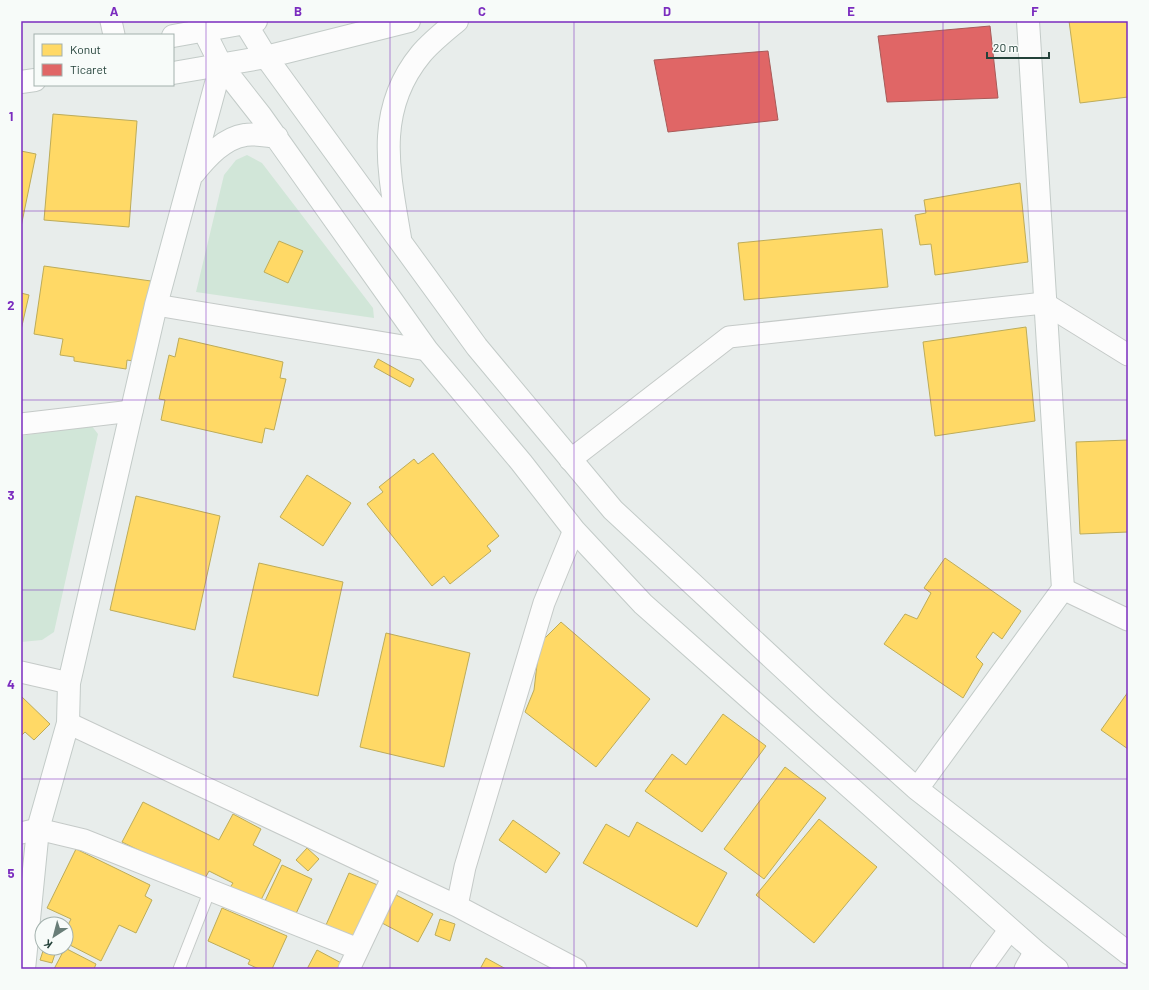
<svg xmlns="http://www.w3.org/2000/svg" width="1149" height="990" font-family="Barlow,sans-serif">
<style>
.green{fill:#d1e6d8}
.homes{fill:#ffd966;stroke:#bdac59}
.shops{fill:#e06666;stroke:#a85b59}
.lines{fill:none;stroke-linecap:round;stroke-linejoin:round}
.lane-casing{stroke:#c5cac8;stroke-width:13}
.street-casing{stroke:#c5cac8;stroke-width:23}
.secondary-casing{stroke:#c3cbc8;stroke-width:24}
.lane{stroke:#fcfcfc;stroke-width:11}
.street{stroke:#fcfcfc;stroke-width:21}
.secondary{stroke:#fcfcfc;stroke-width:22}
.grid{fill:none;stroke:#7b2cbf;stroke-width:1;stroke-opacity:0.55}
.neatline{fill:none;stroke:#7b2cbf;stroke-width:1.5}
.grid-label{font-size:13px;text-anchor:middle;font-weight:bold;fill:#7b2cbf}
</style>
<rect width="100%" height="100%" fill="#e8edeb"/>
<path class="green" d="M247,155L262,163L373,308L374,318L196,292L224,175L236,160Z
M91,425L98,434L54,632L42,640L21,642V436Z"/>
<path class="homes" d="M1069,21H1128V97L1080,103Z
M53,114L137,121L129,227L44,220Z
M21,151L36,154L21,227Z
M1020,183L1028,262L935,275L931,244L920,245L915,215L926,213L924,200Z
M882,229L888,287L744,300L738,243Z
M279,241L303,251L288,283L264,272Z
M44,266L151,281L139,362L127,360L126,369L74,361V357L60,355L63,339L34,334Z
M21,293L29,295L21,330Z
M1026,327L1035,421L935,436L923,342Z
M179,338L283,362L280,378L286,379L274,430L265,428L262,443L161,420L165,400L159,399L169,355L175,357Z
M378,359L414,379L410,387L374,367Z
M1128,440V532L1080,534L1076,442Z
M433,453L499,536L487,546L491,551L450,584L444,576L432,586L367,504L383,492L379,487L414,459L418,464Z
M307,475L351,503L323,546L280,517Z
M136,496L220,516L195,630L110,610Z
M945,558L1021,611L1002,639L993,632L976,657L983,664L963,698L884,644L905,614L917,619L931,593L924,588Z
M259,563L343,582L318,696L233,677Z
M561,622L650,699L596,767L525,712L534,690L538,656L542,641Z
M386,633L470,653L444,767L360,747Z
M1128,692V749L1101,730Z
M21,696L50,724L34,740L25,732L21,736Z
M723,714L766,746L702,832L645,791L672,754L686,765Z
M785,767L826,798L764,879L724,849Z
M143,802L219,840L233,814L261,829L253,845L281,860L259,904L229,889L233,883L209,871L203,882L122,842Z
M819,819L877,867L814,943L756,895Z
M513,820L560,853L546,873L499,840Z
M637,822L727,873L697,927L583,863L606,824L629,837Z
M307,848L319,859L308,871L296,860Z
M76,849L150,885L145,896L152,900L136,933L119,925L101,961L66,943V929L71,919L47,908Z
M282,865L312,879L294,918L264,903Z
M349,873L380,886L357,938L326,925Z
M396,895L433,914L418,942L382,923Z
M222,908L287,936L272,969H259L248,964L250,960L208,941Z
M440,919L455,924L450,941L435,935Z
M44,948H57L52,963L40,960Z
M65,948L96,964L94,969H54Z
M317,950L347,966L345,969H307Z
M486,958L506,969H480Z"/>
<path class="shops" d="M990,26L998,98L887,102L878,36Z
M768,51L778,120L668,132L654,60Z"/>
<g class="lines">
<g class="lane-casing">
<path id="lane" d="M179,969L210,890"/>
</g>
<g class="street-casing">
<path id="street" d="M111,21L114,35
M156,305L427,350
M21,424L132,411
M570,460L729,337L1044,303L1128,355
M1063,589L1128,620
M21,672L69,683
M68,723L457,906L576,969
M21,833L38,829L84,840L358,949
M457,906L465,867L544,603L574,530
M349,969L393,876
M981,969L1010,929
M1025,969L1035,951"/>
</g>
<g class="secondary-casing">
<path id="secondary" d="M199,21L221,65L261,116L427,350L521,462L574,530L643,604L1035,951L1057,969
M244,21L266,57L477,347L613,510L824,706L917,789L1128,953
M173,36L256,21
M173,73L266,57L409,21
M21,82L35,80
M194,173C207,157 224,138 245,135C255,133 267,136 277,137
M400,238C389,172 374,111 421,54C431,42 445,31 457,21
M917,789L1063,589L1028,21
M24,969L38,829L68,723L69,683L156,305L221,65"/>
</g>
<use href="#lane" class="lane"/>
<use href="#street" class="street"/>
<use href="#secondary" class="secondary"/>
</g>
<path class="grid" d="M206,21V969M390,21V969M574,21V969M759,21V969M943,21V969M21,211H1128M21,400H1128M21,590H1128M21,779H1128"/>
<rect width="1149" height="990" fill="none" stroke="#f7fbf9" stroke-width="44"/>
<rect x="34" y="34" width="140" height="52" fill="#f7fbf9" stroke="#a3b1ad"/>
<rect x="42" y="44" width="20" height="12" fill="#ffd966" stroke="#a3b1ad"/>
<text x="70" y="54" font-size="12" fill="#24423a">Konut</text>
<rect x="42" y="64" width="20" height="12" fill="#e06666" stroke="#a3b1ad"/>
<text x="70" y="74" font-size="12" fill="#24423a">Ticaret</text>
<g transform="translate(54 936) rotate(216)"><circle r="19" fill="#f7fbf9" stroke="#a3b1ad"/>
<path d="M0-3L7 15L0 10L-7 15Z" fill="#697e78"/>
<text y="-6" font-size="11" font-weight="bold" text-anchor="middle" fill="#24423a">K</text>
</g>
<path d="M987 52v6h62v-6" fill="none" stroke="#24423a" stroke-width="2"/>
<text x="993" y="52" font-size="12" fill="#24423a" stroke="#f7fbf9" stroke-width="3" paint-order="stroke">20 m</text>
<rect x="22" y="22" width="1105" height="946" class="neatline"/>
<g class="grid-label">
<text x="114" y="16">A</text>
<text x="298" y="16">B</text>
<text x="482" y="16">C</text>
<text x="667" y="16">D</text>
<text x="851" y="16">E</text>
<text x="1035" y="16">F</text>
<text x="11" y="121">1</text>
<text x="11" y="310">2</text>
<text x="11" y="500">3</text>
<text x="11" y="689">4</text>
<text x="11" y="878">5</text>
</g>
</svg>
